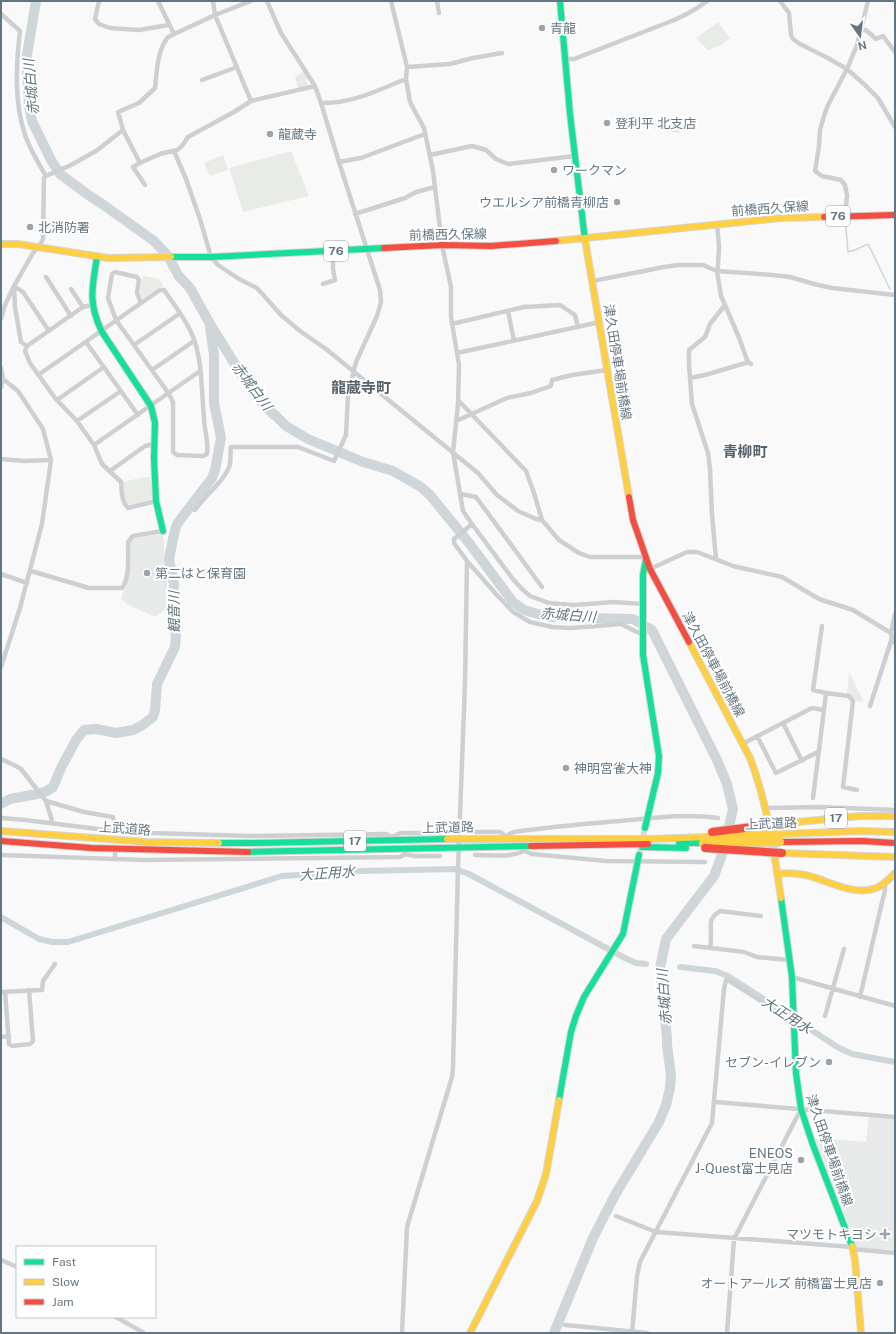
<svg xmlns="http://www.w3.org/2000/svg" width="896" height="1334" font-family="'Public Sans','Noto Sans JP',sans-serif">
<style>
.built{fill:#e8e9e9}
.green{fill:#e8ebe6}
.lines{fill:none;stroke-linecap:round;stroke-linejoin:round}
.stream{stroke:#ced6d9;stroke-width:1.5}
.canal{stroke:#ced6d9;stroke-width:6}
.river{stroke:#ced6d9;stroke-width:10}
.secondary-tunnel{stroke:#d4d8dc;stroke-width:6;stroke-dasharray:6 3;stroke-linecap:butt}
.fast-casing{stroke:#d5d6d7;stroke-width:8}
.slow-casing{stroke:#d5d6d7;stroke-width:8}
.jam-casing{stroke:#d5d6d7;stroke-width:8}
.street{stroke:#cecfd0;stroke-width:4.5}
.fast{stroke:#16e098;stroke-width:6}
.slow{stroke:#ffcf43;stroke-width:6}
.jam{stroke:#f24e42;stroke-width:6}
.slow-bridge-casing{stroke:#d5d6d6;stroke-width:10;stroke-linecap:butt}
.jam-bridge-casing{stroke:#d5d6d6;stroke-width:10;stroke-linecap:butt}
.slow-bridge{stroke:#ffcf43;stroke-width:8}
.jam-bridge{stroke:#f24e42;stroke-width:8}
.poi-dot{fill:#99a4ac;stroke:#fff;stroke-width:1.5}
.labels{text-anchor:middle;stroke-width:4;stroke-linejoin:round;paint-order:stroke}
.shield{fill:#fff;stroke:#939fa8;stroke-width:1}
.shield-label{font-size:12px;font-weight:bold;fill:#657683}
.poi-label{font-size:13px;fill:#657683;stroke:#fff;text-anchor:start}
.street-label{font-size:13px;fill:#657683;stroke:#fff}
.water-label{font-size:14px;font-style:italic;fill:#60757c;stroke:#fff}
.quarter-label{font-size:15px;font-weight:bold;fill:#57646e;stroke:#fff}
</style>
<rect width="100%" height="100%" fill="#f9f9f9"/>
<path class="built" d="M163,534L167,582L166,609L155,617L127,604L121,598L126,586L131,563L130,542L132,539Z
M869,1116L895,1118V1251L855,1248L850,1228L815,1138L866,1142Z"/>
<path class="green" d="M718,22L730,38L721,45L708,50L696,38Z
M304,72L308,78L306,80L308,85L298,88L295,76Z
M678,119L680,133H673L669,121Z
M291,151L309,196L243,212L229,168Z
M223,155L228,170L210,176L204,163Z
M143,276L159,279L163,285L144,298L141,297L140,293Z
M150,477L152,496L151,499L130,505L127,503L124,494L123,482L140,478Z
M849,672L864,702L855,701L847,694Z"/>
<g class="lines">
<path class="stream" d="M845,218L848,252L855,250L868,244L890,289"/>
<path class="canal" d="M1,917L39,939L52,942H68L282,876L361,871L455,869L469,874L625,958L636,963L646,964
M680,967L715,971L728,976L839,1048L852,1054L895,1062"/>
<path class="river" d="M36,1L27,55V71L29,106L32,121L51,160L60,174L87,194L105,206L154,241L168,256L178,275L190,288L210,324L236,366L256,396L274,415H275L286,426L308,439L363,462L393,471L421,487L430,495L469,543L513,602L524,610L549,617L633,619L652,630L717,760L727,784L733,809L723,852L714,876L666,939L660,968L667,1038V1045L671,1075L670,1088L666,1105L659,1122L615,1195L593,1238L554,1333
M1,804L10,799L37,794L47,791L53,787L61,768L76,740L84,730L96,729L116,733L133,730L141,726L153,717L155,710L157,684L175,647L176,636L172,609L174,584L169,559L174,534L177,524L212,478L215,470L221,438L214,403V355L210,327"/>
<path class="secondary-tunnel" d="M639,855L645,828"/>
<g class="fast-casing">
<path id="fast" d="M560,1L570,114L585,240
M97,257C92,288 88,303 102,332L151,406L155,423L154,458L156,501L163,531
M171,257H211L384,248
M645,828L658,773L659,756L643,655V575L646,559
M219,843H256L447,839
M679,843H703
M642,847L686,848
M248,852L531,846
M781,898L792,977L796,1073L801,1109L813,1145L852,1246
M559,1100L571,1032L576,1016L584,997L623,934L639,855"/>
</g>
<g class="slow-casing">
<path id="slow" d="M585,240L629,497
M556,241L781,218L824,217
M1,244H18L108,258L171,257
M689,642L750,758C767,802 774,851 781,898
M777,824L860,816H895
M1,831L147,842L219,843
M782,834L860,831L895,832
M447,839H650L708,837
M782,853L895,857
M777,874C786,873 795,873 805,875C826,879 853,897 876,888C884,885 889,879 895,873
M852,1246L855,1260L861,1333
M470,1333L537,1201L546,1174L559,1100"/>
</g>
<g class="jam-casing">
<path id="jam" d="M824,217L895,215
M384,248L442,245L491,246L556,241
M629,497L633,520L650,569L689,642
M1,841L92,848L248,852
M780,842L862,841L895,843
M531,846L648,844"/>
</g>
<path class="street" d="M99,1L95,19L99,24L110,28L139,30L169,25
M158,1L174,34
M213,1L215,15L251,101
M251,1L215,15L168,37C157,51 157,71 155,88L139,103L118,112L123,130L140,163L160,154L177,150L182,146L188,137L234,112L251,101L315,86
M391,1L407,67L406,79L410,102L424,128L433,171L442,245L451,287V317L459,365L458,404L453,452L463,511L472,524L512,578L521,588L530,596L549,603L559,604L574,605L614,602L643,604
M437,1L439,13
M780,1L789,13L791,35L793,39L800,44L826,57L847,69L865,85L878,98L895,127
M1,14L20,31C16,66 14,101 25,135C30,149 38,163 46,176L44,178L43,239L39,247L33,253L14,286L5,305L1,319
M860,30H866L876,39L883,36L895,52
M565,59H574L664,24C681,18 693,12 707,1
M407,67L450,64L473,58L502,53
M202,80L237,67
M321,103C352,104 378,90 406,79
M174,151L186,179L200,219L211,257L218,265L239,279L257,288L281,315L300,331L326,349L478,473L497,495L518,511L536,519L542,520L559,540L579,553L590,557H645
M430,155L472,146L486,150L496,159L508,164L575,156
M339,162L361,158L425,134
M140,163L133,167L145,185
M46,176L71,165L96,151L123,130
M355,214L405,198L416,192L435,187
M845,216L847,196L845,185L841,180L822,176L815,171L819,146L820,130L824,116L828,105L847,69L857,45L868,1
M46,277L71,316
M593,281L664,267L678,265H703L717,271L773,275L790,277L814,284L832,288L895,295
M323,284L335,280L333,269V251
M14,286L15,307L21,342L27,346
M14,286L23,292L49,331
M71,289L83,307
M91,305L83,307L27,346L25,351L30,363L55,398L77,421L94,445L102,464L121,482C122,491 121,501 128,508L156,501
M725,305L740,340L747,360L751,364
M508,311L514,341
M452,324L524,307L560,305L575,315L578,327
M86,342L138,415
M134,345L179,314
M457,353L600,322
M1,368L3,379L1,387
M152,370L194,341
M38,375C79,347 119,318 160,290H164C173,303 184,317 191,332C203,358 201,389 204,417C204,430 209,441 207,454L203,456L177,455L173,452V402L169,394L116,320L108,298L112,274L115,272L137,277L139,280L137,293L141,303
M690,378L705,375L749,362
M57,400L104,367
M458,400L526,471L534,493L542,520
M77,421L121,391
M456,421L507,398L531,393L551,386L552,380L572,375L607,370
M94,445L200,371
M1,459L24,461L51,460
M110,471L145,446L154,444
M461,494L476,497L542,587
M195,510C204,496 226,480 230,464C231,458 230,453 231,447H298L334,461L346,435L348,394L356,362L377,316L381,302L380,290L339,162L321,103L315,86L281,33L267,1
M472,524L454,539V543L467,561L496,594L513,612L530,622L552,627L571,628L621,624L643,635
M716,559L712,515L710,469L708,453L692,404L689,365V350L705,337L710,324L725,305L721,296L717,271L718,266L719,247L717,224
M650,569L687,552H697L733,566L782,577L819,599L853,610L891,633L892,638L895,643
M31,571L89,588H122C130,578 128,555 128,542L133,536L163,531
M1,574L27,583
M822,626L813,690L826,693L824,710
M891,633L895,614
M1,667L20,608L42,524L51,460L43,429L18,391L3,379
M826,693L849,696L853,701L843,787L857,790
M870,706L892,638
M783,723L802,761
M757,736L776,773L818,752
M742,744L812,708L824,710L813,798
M1,759L14,765L21,769L46,801L53,824
M46,801L84,812L113,817L114,821V832
M765,808L819,807L895,810
M1,818L25,820L114,831L150,833L251,836L386,834L392,837L393,840
M475,832H499L502,833L507,838
M392,837L401,833H440
M507,838L508,835L514,832C549,827 585,824 620,821C651,818 687,813 718,818
M520,846L524,851L532,854L606,861L705,862
M115,853V859
M405,854L414,856H440
M1,855L144,860L400,857L405,854L406,848
M475,855C491,855 510,858 524,851
M694,946L744,952L757,957L789,960
M710,948C711,944 711,939 711,935C711,923 708,919 720,911L761,916
M792,977L895,1006
M1,992L42,990L43,981L55,964
M5,992L9,1044L12,1046L30,1044L33,1041L29,990
M860,997L880,911L885,890V884
M825,1016L844,949
M1,1037L9,1036
M715,1102L895,1117
M616,1216L656,1232L852,1247
M852,1249L895,1253
M1,1260L17,1267
M116,1317L144,1333
M565,1325L647,1333
M402,1333L407,1227L452,1077L453,1067L458,868L465,683L467,561
M632,1333L637,1276L640,1262L712,1123L724,989L726,980H728L761,1001L795,1027
M727,1333L734,1239L801,1109"/>
<use href="#fast" class="fast"/>
<use href="#slow" class="slow"/>
<use href="#jam" class="jam"/>
<g class="slow-bridge-casing">
<path id="slow-bridge" d="M708,837L782,834
M703,843L780,842"/>
</g>
<g class="jam-bridge-casing">
<path id="jam-bridge" d="M712,832L777,824
M705,848L782,853"/>
</g>
<use href="#slow-bridge" class="slow-bridge"/>
<use href="#jam-bridge" class="jam-bridge"/>
</g>
<g class="poi-dot">
<circle cx="542" cy="28" r="4"/>
<circle cx="607" cy="123" r="4"/>
<circle cx="270" cy="134" r="4"/>
<circle cx="554" cy="170" r="4"/>
<circle cx="617" cy="202" r="4"/>
<circle cx="30" cy="227" r="4"/>
<circle cx="147" cy="573" r="4"/>
<circle cx="566" cy="768" r="4"/>
<circle cx="829" cy="1062" r="4"/>
<circle cx="801" cy="1160" r="4"/>
<path d="M883 1228h4v4h4v4h-4v4h-4v-4h-4v-4h4z"/>
<circle cx="880" cy="1283" r="4"/>
</g>
<g class="labels">
<g class="shield">
<rect x="826" y="206" width="24" height="20" rx="3"/>
<rect x="324" y="241" width="24" height="20" rx="3"/>
<rect x="825" y="808" width="22" height="20" rx="3"/>
<rect x="344" y="831" width="22" height="20" rx="3"/>
</g>
<g class="shield-label">
<text x="838" y="220">76</text>
<text x="336" y="255">76</text>
<text x="836" y="822">17</text>
<text x="355" y="845">17</text>
</g>
<g class="poi-label">
<text x="550" y="33">青龍</text>
<text x="615" y="128">登利平 北支店</text>
<text x="278" y="139">龍蔵寺</text>
<text x="562" y="175">ワークマン</text>
<text x="609" y="207" text-anchor="end">ウエルシア前橋青柳店</text>
<text x="38" y="232">北消防署</text>
<text x="155" y="578">第二はと保育園</text>
<text x="574" y="773">神明宮雀大神</text>
<text x="821" y="1067" text-anchor="end">セブン-イレブン</text>
<text x="793" y="1158" text-anchor="end">ENEOS<tspan x="793" dy="15">J-Quest富士見店</tspan></text>
<text x="877" y="1239" text-anchor="end">マツモトキヨシ</text>
<text x="872" y="1288" text-anchor="end">オートアールズ 前橋富士見店</text>
</g>
<g class="street-label">
<text transform="translate(770 208) rotate(-4)" y="5">前橋西久保線</text>
<text transform="translate(448 234) rotate(-1)" y="5">前橋西久保線</text>
<text transform="translate(618 362) rotate(81)" y="5">津久田停車場前橋線</text>
<text transform="translate(714 664) rotate(62)" y="5">津久田停車場前橋線</text>
<text transform="translate(771 823) rotate(-2)" y="5">上武道路</text>
<text transform="translate(448 827) rotate(-1)" y="5">上武道路</text>
<text transform="translate(125 828) rotate(4)" y="5">上武道路</text>
<text transform="translate(830 1150) rotate(71)" y="5">津久田停車場前橋線</text>
</g>
<g class="water-label">
<text transform="translate(31 87) rotate(-95)" y="5">赤城白川</text>
<text transform="translate(252 386) rotate(53)" y="5">赤城白川</text>
<text transform="translate(174 612) rotate(-91)" y="5">観音川</text>
<text transform="translate(568 615) rotate(4)" y="5">赤城白川</text>
<text transform="translate(327 873) rotate(-4)" y="5">大正用水</text>
<text transform="translate(664 997) rotate(-94)" y="5">赤城白川</text>
<text transform="translate(787 1015) rotate(33)" y="5">大正用水</text>
</g>
<g class="quarter-label">
<text x="361" y="393">龍蔵寺町</text>
<text x="745" y="457">青柳町</text>
</g>
</g>
<rect width="896" height="1334" fill="none" stroke="#657683" stroke-width="4"/>
<rect x="16" y="1246" width="140" height="72" fill="#ffffff" stroke="#c1c8cd"/>
<rect x="24" y="1259" width="20" height="6" fill="#16e098" stroke="#c1c8cd"/>
<text x="52" y="1266" font-size="12" fill="#657683">Fast</text>
<rect x="24" y="1279" width="20" height="6" fill="#ffcf43" stroke="#c1c8cd"/>
<text x="52" y="1286" font-size="12" fill="#657683">Slow</text>
<rect x="24" y="1299" width="20" height="6" fill="#f24e42" stroke="#c1c8cd"/>
<text x="52" y="1306" font-size="12" fill="#657683">Jam</text>
<g transform="translate(860 36) rotate(166)" stroke="#ffffff" stroke-width="3" paint-order="stroke">
<path d="M0-3L7 15L0 10L-7 15Z" fill="#657683"/>
<text y="-6" font-size="11" font-weight="bold" text-anchor="middle" fill="#657683">N</text>
</g>
</svg>
